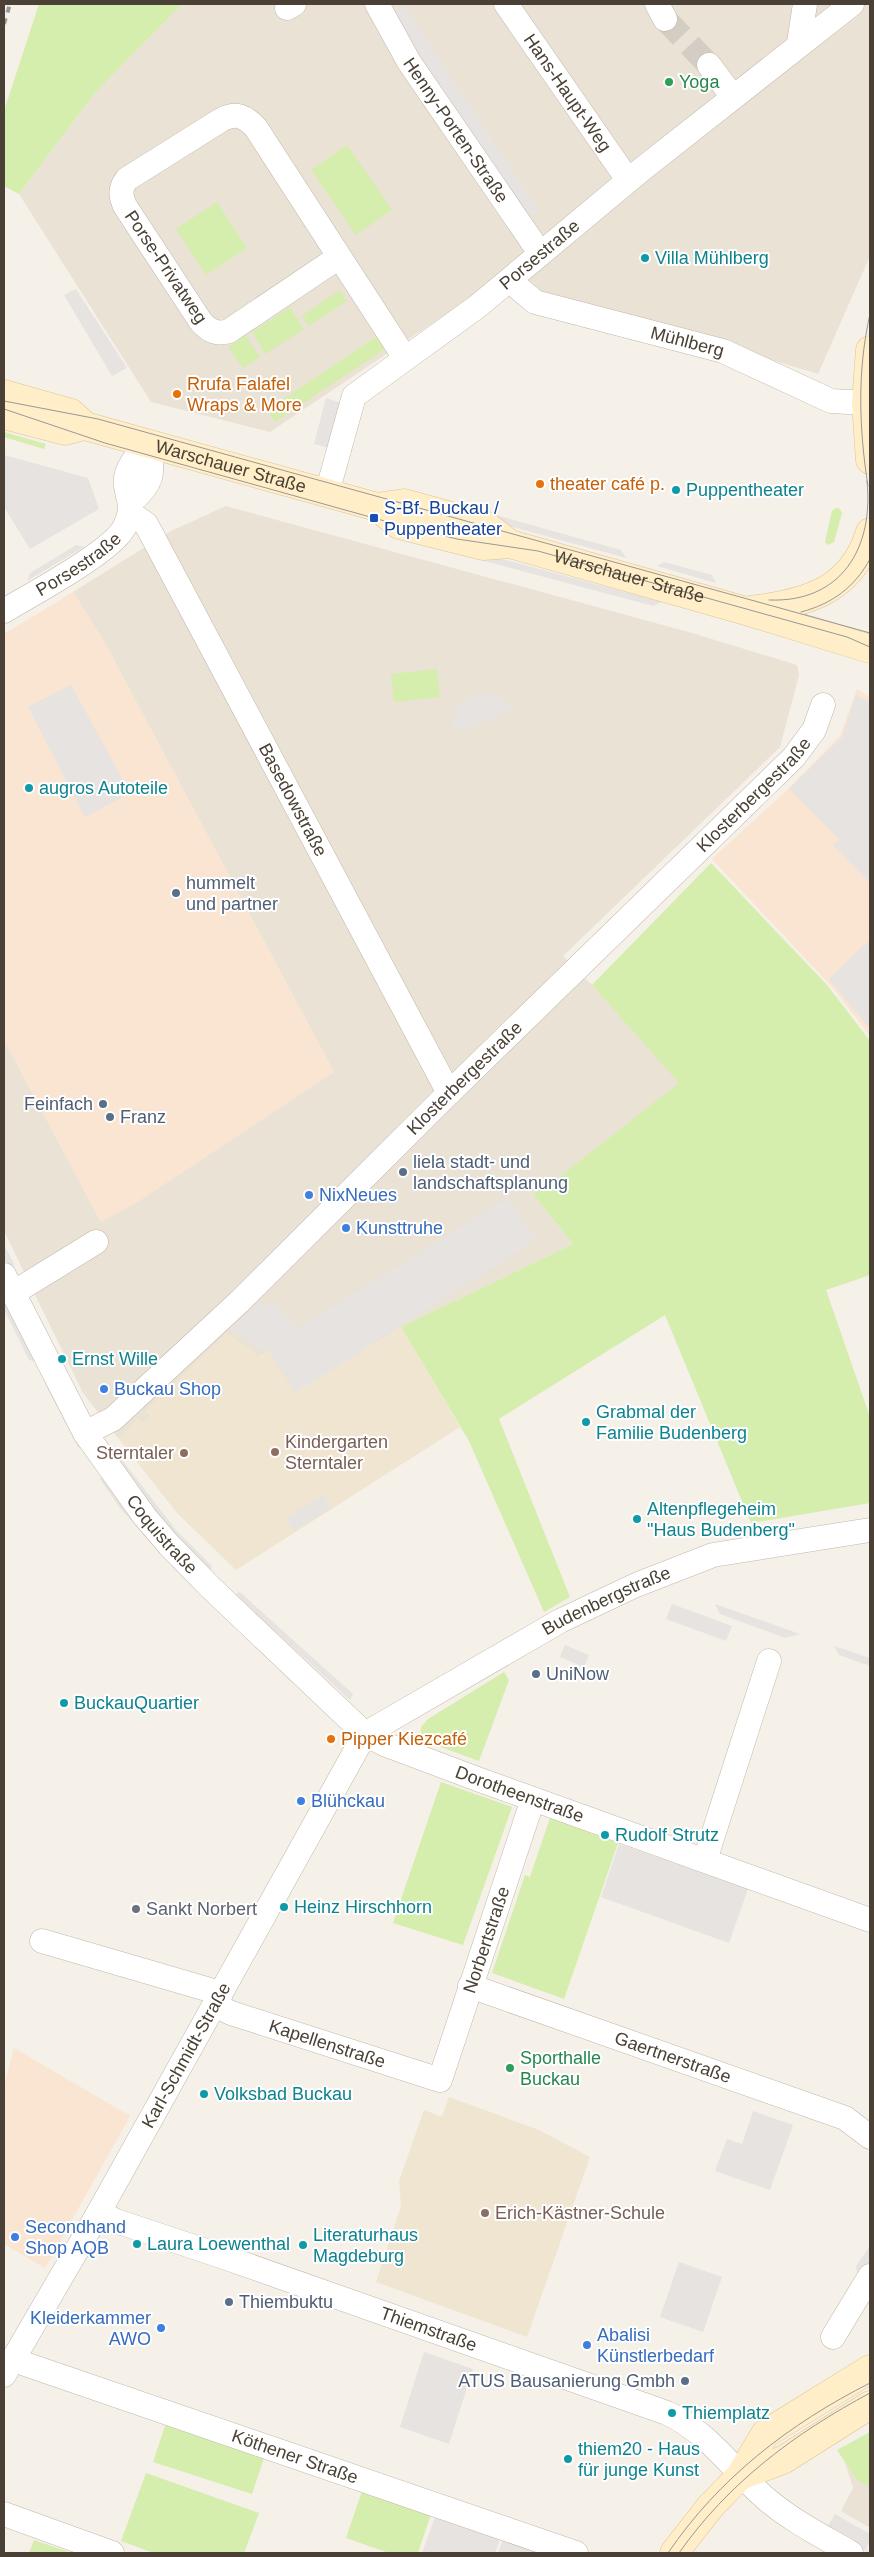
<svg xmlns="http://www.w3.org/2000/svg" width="874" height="2557" font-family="Helvetica,sans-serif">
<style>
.residential{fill:#eae2d5}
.commercial{fill:#f9e5d1}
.education{fill:#f0e5d0}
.green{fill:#d5edad}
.parking{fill:#e6e3e0}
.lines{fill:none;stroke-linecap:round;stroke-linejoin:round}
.minor-tunnel{stroke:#d3cdc4;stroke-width:24;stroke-dasharray:24 12;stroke-linecap:butt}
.minor-casing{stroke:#c2b7a9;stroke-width:25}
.secondary-casing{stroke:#ddc595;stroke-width:29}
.minor{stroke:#fff;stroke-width:24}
.secondary{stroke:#ffeec8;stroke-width:28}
.tram{stroke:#989898;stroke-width:1}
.rail{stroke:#989898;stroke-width:4;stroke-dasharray:6 6;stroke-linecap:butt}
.leisure-dot{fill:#2e9e5b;stroke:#fff;stroke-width:2}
.culture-dot{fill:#0f9aa8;stroke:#fff;stroke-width:2}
.food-dot{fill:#e8710a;stroke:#fff;stroke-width:2}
.transit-dot{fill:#1a4fb4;stroke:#fff;stroke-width:2}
.service-dot{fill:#5c6f8a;stroke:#fff;stroke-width:2}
.shop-dot{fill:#3f7fe0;stroke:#fff;stroke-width:2}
.education-dot{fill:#8d6e63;stroke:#fff;stroke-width:2}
.worship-dot{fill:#6b7280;stroke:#fff;stroke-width:2}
.labels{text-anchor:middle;stroke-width:4;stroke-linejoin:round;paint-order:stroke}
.leisure-label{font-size:18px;fill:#27864d;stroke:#fff;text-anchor:start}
.street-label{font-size:18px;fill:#4a4035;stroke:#fff}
.culture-label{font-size:18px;fill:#0d838f;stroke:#fff;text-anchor:start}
.food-label{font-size:18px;fill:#c56008;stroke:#fff;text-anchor:start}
.transit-label{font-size:18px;fill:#164399;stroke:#fff;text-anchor:start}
.service-label{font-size:18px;fill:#4e5e75;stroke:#fff;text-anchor:start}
.shop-label{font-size:18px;fill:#366cbe;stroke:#fff;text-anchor:start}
.education-label{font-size:18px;fill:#785e54;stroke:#fff;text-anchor:start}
.worship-label{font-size:18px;fill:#5b616d;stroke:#fff;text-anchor:start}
</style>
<rect width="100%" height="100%" fill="#f5f0e8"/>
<path class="residential" d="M182,4H815V7L819,4H870V256L818,374L661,326L494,282L270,432L151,402L19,194L94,94Z
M226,506L692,633L797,665L799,675L780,747L563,956L592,985L680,1083L558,1178L533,1194L573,1244L401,1327L295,1393L269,1352L146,1411L151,1415L143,1423L138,1419L119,1439L83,1393L4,1231V1040L101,1222L334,1072L106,645L73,592L171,531Z
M870,2435V2528L841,2511L853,2488L845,2462Z"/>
<path class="commercial" d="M73,592L106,645L334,1072L141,1200L101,1222L4,1040V634Z
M857,689L870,697V1036L833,988L712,859L785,792L840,736Z
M14,2048L130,2116L45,2268L4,2244V2087Z"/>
<path class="education" d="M401,1327L460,1427L236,1570L177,1513L119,1439L138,1419L143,1423L151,1415L146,1410L227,1333L261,1357L269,1352L295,1392Z
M449,2097L539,2130L590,2157L527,2337L376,2282L401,2206L399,2181L424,2110L442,2117Z"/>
<path class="green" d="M39,4H182L94,94L19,194L4,186V111Z
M347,145L392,210L356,235L311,170Z
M217,202L247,248L206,275L176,229Z
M340,290L347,301L309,326L302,316Z
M290,307L304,329L265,354L252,332Z
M245,335L260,357L243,368L228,347Z
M377,336L385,349L275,422L267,410Z
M4,432L46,444L44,449L4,437Z
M836,508H839L842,513L834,542L828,545L825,542L832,511Z
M437,669L440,697L394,702L391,674Z
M711,863L827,985L870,1041V1275L826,1290L870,1417V1503L751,1523L665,1315L499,1419L570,1597L544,1612L469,1441L401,1327L573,1244L533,1194L558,1178L679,1083L592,985Z
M504,1672L509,1680L479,1761L427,1742L421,1735V1727L428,1719Z
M441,1782L512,1807L463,1945L393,1923Z
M550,1818L618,1843L564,1999L492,1973L525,1875L530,1877Z
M166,2423L265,2455L252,2494L153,2462Z
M870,2432V2487L857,2480L837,2450Z
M146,2473L259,2513L244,2553H154L121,2541Z
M363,2488L432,2511L418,2553H389L346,2538Z
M34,2540L72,2553H29Z"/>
<path class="parking" d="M405,7L539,210L526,220L390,16Z
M76,289L127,368L112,376L64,295Z
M326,398L341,403L329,448L314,444Z
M4,455L88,478L99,509L30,549L4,507Z
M424,495L621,550L626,558L416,500Z
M435,541L662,602L653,606L440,549Z
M76,545L84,547L27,581L30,573Z
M664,562L712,575L716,583L657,566Z
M71,685L130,793L85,817L28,707Z
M486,693L498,697L514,709L469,729H454L452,724L459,702L471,696Z
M856,694L870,704V883L833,845L839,839L789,789L842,737Z
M870,939V1029L829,979Z
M509,1197L536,1240L295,1393L267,1347L261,1350L230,1329L260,1301L265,1307L273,1302L297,1329Z
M4,1244L14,1264L10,1271L4,1258Z
M4,1295L38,1362L29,1360L4,1309Z
M48,1378L86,1450L78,1447L45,1384Z
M119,1456L176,1530L212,1566L210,1574L176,1539L111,1458Z
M103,1472L183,1571L177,1572L120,1508L100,1479Z
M323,1495L331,1508L294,1531L286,1518Z
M240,1592L353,1694L350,1700L235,1594Z
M672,1604L732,1626L726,1641L666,1619Z
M715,1604L800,1634L785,1638L720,1614Z
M565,1645L589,1655L584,1667L560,1657Z
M834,1646L870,1658V1666L839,1655Z
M619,1844L748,1889L729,1943L601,1897Z
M753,2111L793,2125L770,2190L715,2171L727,2139L742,2144Z
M870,2246V2261L858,2279L856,2266Z
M679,2262L722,2277L703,2332L660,2317Z
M424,2352L473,2369L449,2444L400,2427Z
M437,2512L501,2536L495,2553H422Z
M835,2514L870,2534V2541L866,2549L870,2553L826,2529Z
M504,2537L549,2553H498Z"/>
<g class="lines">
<path class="minor-tunnel" d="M665,19L709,65"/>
<g class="minor-casing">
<g id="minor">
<path id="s1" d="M377,4L409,62L540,253"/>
<path id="s2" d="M506,4L628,180"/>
<path d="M657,4L665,19"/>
<path d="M287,8L294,4"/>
<path d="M799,43L805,4"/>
<path d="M709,65L733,97"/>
<path d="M339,257L229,331C217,335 209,331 201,322L125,206C120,195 120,188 127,179L221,120C236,112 245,116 256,128L405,358"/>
<path id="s3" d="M510,281L535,302L723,351L831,401L866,403"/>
<path id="s4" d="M327,493L354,396L478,306L641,170L852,4"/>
<path d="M131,502C155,481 153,473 148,444"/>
<path id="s5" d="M130,513L146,524L449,1093"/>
<path id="s6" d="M4,611C30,595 114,551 125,526C134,506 129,505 126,486C123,470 138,454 148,444"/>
<path id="s7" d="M4,1275L85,1433L145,1517L169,1545L210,1587L365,1734L384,1744L480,1780L870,1920"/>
<path d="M13,1293L96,1242"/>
<path id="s8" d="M85,1433L113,1419L239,1302L449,1093L794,757L814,730L823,705"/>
<path id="s9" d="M365,1734L560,1621L636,1585L713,1555L870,1530"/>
<path d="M705,1860L769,1661"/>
<path d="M42,1941L210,1990L220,1996"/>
<path id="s10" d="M470,1986L845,2118L870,2137"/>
<path id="s11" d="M215,2005L231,2013L440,2080L533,1799"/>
<path id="s12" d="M99,2212L116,2221L221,2256L667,2413C708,2432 731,2468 764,2497C790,2520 822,2536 851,2553"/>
<path d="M833,2337L870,2276"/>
<path id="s13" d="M14,2358L25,2364L576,2553"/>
<path id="s14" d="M4,2375L99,2212L365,1734"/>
<path d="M4,2514L112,2553"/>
</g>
</g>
<g class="secondary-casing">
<g id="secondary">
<path d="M870,350L866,403L870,460"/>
<path d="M4,394L71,413L85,426"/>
<path id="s15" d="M4,415L65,431L85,426L377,507L404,503L487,526L510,544"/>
<path d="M377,507L399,525L483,546L510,544L746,611L870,649"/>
<path d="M751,610C807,603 852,591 870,532"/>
<path d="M740,2476L783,2460L870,2405"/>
<path d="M674,2553L710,2507L740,2476L765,2434L870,2369"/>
</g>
</g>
<use href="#minor" class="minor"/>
<use href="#secondary" class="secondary"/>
<g class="tram">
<path d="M4,401L98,419L870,633"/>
<path id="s16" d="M4,409L105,443L399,525L457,539L538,551L847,637L870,647"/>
<path d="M868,486C859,429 857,371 870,314"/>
<path d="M769,600C842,603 874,547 867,481"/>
<path d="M801,612C832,604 855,587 870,559"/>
<path d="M668,2553C719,2478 789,2424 870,2383"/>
<path d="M679,2553C728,2483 795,2433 870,2393"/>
</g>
<path class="rail" d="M4,24L10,4"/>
</g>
<g class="leisure-dot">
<circle cx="669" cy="82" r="5"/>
<circle cx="510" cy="2068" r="5"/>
</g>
<g class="culture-dot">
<circle cx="645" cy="258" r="5"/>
<circle cx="676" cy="490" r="5"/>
<circle cx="29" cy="788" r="5"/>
<circle cx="62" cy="1359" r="5"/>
<circle cx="586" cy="1422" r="5"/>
<circle cx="637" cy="1519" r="5"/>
<circle cx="64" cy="1703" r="5"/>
<circle cx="605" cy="1835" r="5"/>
<circle cx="284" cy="1907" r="5"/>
<circle cx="204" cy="2094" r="5"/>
<circle cx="137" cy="2244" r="5"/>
<circle cx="303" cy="2245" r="5"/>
<circle cx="672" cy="2413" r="5"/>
<circle cx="568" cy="2459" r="5"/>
</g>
<g class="food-dot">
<circle cx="177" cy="394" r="5"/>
<circle cx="540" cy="484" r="5"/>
<circle cx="331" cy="1739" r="5"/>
</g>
<rect class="transit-dot" x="369" y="513" width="10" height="10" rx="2.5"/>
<g class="service-dot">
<circle cx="176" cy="893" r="5"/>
<circle cx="103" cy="1104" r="5"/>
<circle cx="110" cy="1117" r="5"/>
<circle cx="403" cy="1172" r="5"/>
<circle cx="536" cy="1674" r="5"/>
<circle cx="229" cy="2302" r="5"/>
<circle cx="685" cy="2381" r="5"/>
</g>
<g class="shop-dot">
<circle cx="309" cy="1195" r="5"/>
<circle cx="346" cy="1228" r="5"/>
<circle cx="104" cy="1389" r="5"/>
<circle cx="301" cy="1801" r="5"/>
<circle cx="15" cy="2237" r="5"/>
<circle cx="161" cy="2328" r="5"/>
<circle cx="587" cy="2345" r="5"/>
</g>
<g class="education-dot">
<circle cx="275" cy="1452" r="5"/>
<circle cx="184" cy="1453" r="5"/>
<circle cx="485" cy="2213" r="5"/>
</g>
<circle class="worship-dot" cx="136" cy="1909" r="5"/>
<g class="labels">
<g class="leisure-label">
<text x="679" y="88">Yoga</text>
<text x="520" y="2064">Sporthalle<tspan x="520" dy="21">Buckau</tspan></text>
</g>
<g class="street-label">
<text dy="6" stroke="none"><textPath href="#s2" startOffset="108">Hans-Haupt-Weg</textPath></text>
<text dy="6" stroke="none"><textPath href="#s1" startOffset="149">Henny-Porten-Straße</textPath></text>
<text dy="6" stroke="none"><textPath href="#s4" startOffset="334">Porsestraße</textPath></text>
<text transform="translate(166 267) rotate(56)" y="6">Porse-Privatweg</text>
<text dy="6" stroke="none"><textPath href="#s3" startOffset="190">Mühlberg</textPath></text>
<text dy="6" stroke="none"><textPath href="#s15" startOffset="235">Warschauer Straße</textPath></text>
<text dy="6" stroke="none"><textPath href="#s6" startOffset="88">Porsestraße</textPath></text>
<text dy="6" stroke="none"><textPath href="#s16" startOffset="648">Warschauer Straße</textPath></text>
<text dy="6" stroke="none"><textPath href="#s8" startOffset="926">Klosterbergestraße</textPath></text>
<text dy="6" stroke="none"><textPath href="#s5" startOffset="332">Basedowstraße</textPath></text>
<text dy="6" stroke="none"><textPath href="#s8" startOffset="521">Klosterbergestraße</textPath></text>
<text dy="6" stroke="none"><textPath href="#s7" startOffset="305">Coquistraße</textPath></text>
<text dy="6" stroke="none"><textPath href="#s9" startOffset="276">Budenbergstraße</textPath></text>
<text dy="6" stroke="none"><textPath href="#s7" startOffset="756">Dorotheenstraße</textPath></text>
<text dy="6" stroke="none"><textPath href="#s11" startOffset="385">Norbertstraße</textPath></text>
<text dy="6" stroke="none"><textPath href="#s11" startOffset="119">Kapellenstraße</textPath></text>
<text dy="6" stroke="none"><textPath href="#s14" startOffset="368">Karl-Schmidt-Straße</textPath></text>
<text dy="6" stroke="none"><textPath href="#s10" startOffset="215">Gaertnerstraße</textPath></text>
<text dy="6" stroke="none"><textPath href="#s12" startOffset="350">Thiemstraße</textPath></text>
<text dy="6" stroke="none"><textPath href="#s13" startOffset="298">Köthener Straße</textPath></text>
</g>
<g class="culture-label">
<text x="655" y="264">Villa Mühlberg</text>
<text x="686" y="496">Puppentheater</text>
<text x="39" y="794">augros Autoteile</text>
<text x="72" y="1365">Ernst Wille</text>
<text x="596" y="1418">Grabmal der<tspan x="596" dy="21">Familie Budenberg</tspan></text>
<text x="647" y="1515">Altenpflegeheim<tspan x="647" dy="21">"Haus Budenberg"</tspan></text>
<text x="74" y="1709">BuckauQuartier</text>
<text x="615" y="1841">Rudolf Strutz</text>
<text x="294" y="1913">Heinz Hirschhorn</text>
<text x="214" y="2100">Volksbad Buckau</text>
<text x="313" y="2241">Literaturhaus<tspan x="313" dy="21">Magdeburg</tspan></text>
<text x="147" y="2250">Laura Loewenthal</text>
<text x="682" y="2419">Thiemplatz</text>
<text x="578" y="2455">thiem20 - Haus<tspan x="578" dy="21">für junge Kunst</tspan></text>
</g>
<g class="food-label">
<text x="187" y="390">Rrufa Falafel<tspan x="187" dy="21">Wraps &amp; More</tspan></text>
<text x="550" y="490">theater café p.</text>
<text x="341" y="1745">Pipper Kiezcafé</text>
</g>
<g class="transit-label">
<text x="384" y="514">S-Bf. Buckau /<tspan x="384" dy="21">Puppentheater</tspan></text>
</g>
<g class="service-label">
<text x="186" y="889">hummelt<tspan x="186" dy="21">und partner</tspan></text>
<text x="93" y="1110" text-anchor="end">Feinfach</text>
<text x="120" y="1123">Franz</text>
<text x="413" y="1168">liela stadt- und<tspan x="413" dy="21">landschaftsplanung</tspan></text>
<text x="546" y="1680">UniNow</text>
<text x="239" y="2308">Thiembuktu</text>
<text x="675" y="2387" text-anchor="end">ATUS Bausanierung Gmbh</text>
</g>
<g class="shop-label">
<text x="319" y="1201">NixNeues</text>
<text x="356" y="1234">Kunsttruhe</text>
<text x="114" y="1395">Buckau Shop</text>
<text x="311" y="1807">Blühckau</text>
<text x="25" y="2233">Secondhand<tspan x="25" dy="21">Shop AQB</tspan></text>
<text x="151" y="2324" text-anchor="end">Kleiderkammer<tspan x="151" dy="21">AWO</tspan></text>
<text x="597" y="2341">Abalisi<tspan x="597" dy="21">Künstlerbedarf</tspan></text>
</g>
<g class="education-label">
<text x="285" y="1448">Kindergarten<tspan x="285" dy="21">Sterntaler</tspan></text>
<text x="174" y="1459" text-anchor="end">Sterntaler</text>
<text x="495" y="2219">Erich-Kästner-Schule</text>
</g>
<g class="worship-label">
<text x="146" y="1915">Sankt Norbert</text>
</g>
</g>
<rect width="874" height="2557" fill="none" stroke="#4a4035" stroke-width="10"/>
</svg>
